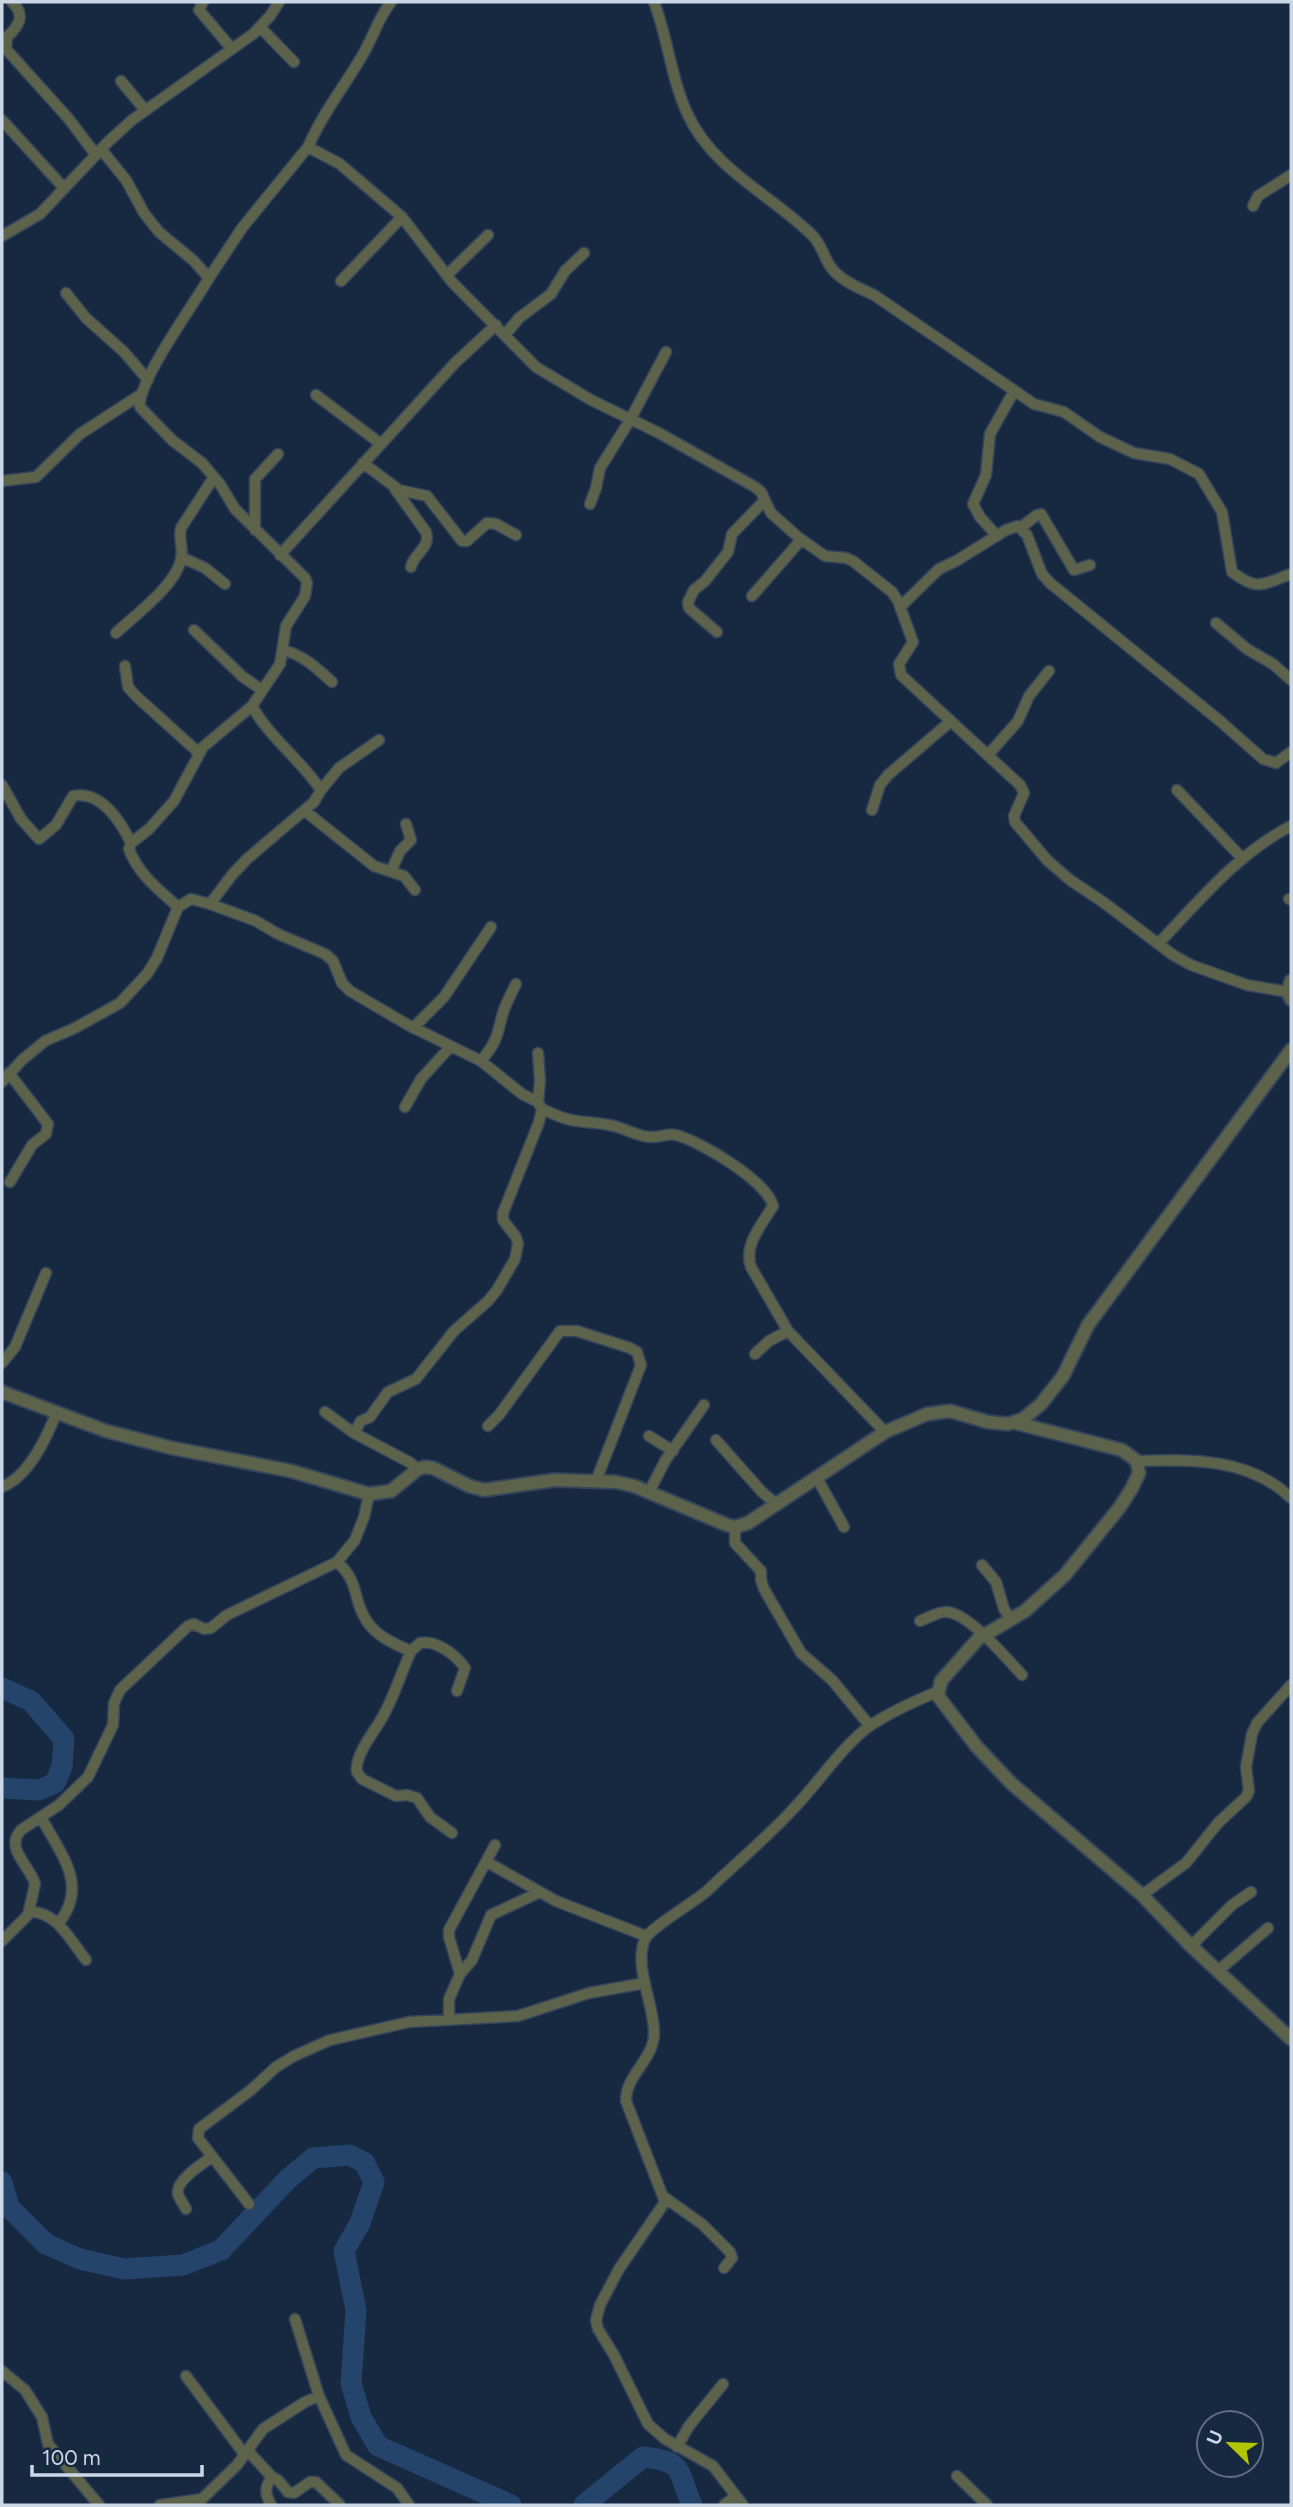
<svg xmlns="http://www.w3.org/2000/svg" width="1293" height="2507" font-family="Figtree,sans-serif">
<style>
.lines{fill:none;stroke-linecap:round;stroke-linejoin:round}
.river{stroke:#25446c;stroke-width:21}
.minor-casing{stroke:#34455b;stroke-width:13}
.tertiary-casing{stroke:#34455b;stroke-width:16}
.minor{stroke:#5d624b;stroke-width:10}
.tertiary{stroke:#5d624b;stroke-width:12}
</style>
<rect width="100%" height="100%" fill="#172941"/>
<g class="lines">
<path class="river" d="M2,1688L31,1701L64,1739L62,1767L55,1783L39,1790L2,1788
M2,2182L9,2207L46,2244L80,2259L124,2269L183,2265L221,2250L287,2180L313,2158L349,2155L364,2162L374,2182L360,2223L344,2251L356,2310L351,2383L361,2417L378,2446L511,2505
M584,2505L643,2457C687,2461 677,2473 692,2505"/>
<g class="minor-casing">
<path id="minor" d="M12,2C26,15 19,26 7,37L6,49L68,118L96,155
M203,2L199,10L232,49
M654,2C668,38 671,79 688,115C713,169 771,195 811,234C821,243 823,255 830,266C839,280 859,288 874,295L1034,404L1064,412L1100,437L1134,453L1170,459L1199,474L1222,512L1232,572C1259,592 1262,584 1291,574
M260,27L294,62
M121,81L145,110
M2,120L64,188
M308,147C322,114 344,87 362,56C373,38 378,18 391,2
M1253,206L1258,196L1291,175
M2,236L40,214L108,142L132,120L253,34L270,16L279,2
M447,275L488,235
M209,278L242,228L308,147L340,164L402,217L452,282L536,367L591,400L659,433L755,487L761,492L771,513L798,537L825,556L846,558L853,561L892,592L898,601L913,642L899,664L901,675L1020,785L1024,793L1014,816L1015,822L1047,860L1070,880L1103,902L1173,955L1191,965L1247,985L1288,992
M341,281L402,217
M66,293L86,318L124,352L148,380
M505,335L519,318L551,294L565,271L584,253
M316,395L381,444
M363,463L399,490L427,496L462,541H467L487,523L496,524L516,535
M2,481L36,477L80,434L140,395
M395,489L426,532C431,548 414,553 411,567
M590,504L596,488L600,468L630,420L666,352
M1020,528L1037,515L1041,514L1074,570L1090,565
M255,530V479L278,454
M997,536L980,517L973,504L986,475L990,434L1014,391
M280,555L455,363L496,325
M181,557L205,568L225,584
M752,596L801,540
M900,607L939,569L956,561L1006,530L1018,526L1027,535L1042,574L1050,583L1220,721L1263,759L1276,763L1291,752
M1216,623L1247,649L1273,664L1291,680
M194,630L243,677L262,690
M717,632L689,608L688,602L694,590L705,581L728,552L732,534L765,500
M116,633C136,614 174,587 181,560C184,549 178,539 181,528L214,477
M283,650C303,655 317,668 332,682
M125,666L128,687L136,696L199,753
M988,755L1018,721L1029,696L1049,671
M2,785L21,819L39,839L56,825L73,796C101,790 121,822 131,843L129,849C138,874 159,890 178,907
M321,790L339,768L379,740
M1177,790L1243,859
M872,810L880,785L888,775L951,721
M305,811L374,866L404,876L415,890
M131,843L149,829L174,801L203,747L252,706
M391,871L400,851L411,840L406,824
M1289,899L1291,900
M210,904L256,921L278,934L325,954L333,961L342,983L350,991L408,1025L481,1061L522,1094L538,1102L542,1109L539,1122L503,1213V1220L516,1237L518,1244L515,1259L497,1290L488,1301L454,1331L416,1379L388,1392L370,1417L361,1421L354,1433
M1158,944C1199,901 1238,853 1291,826
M413,1028L444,997L491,927
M481,1061C496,1043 497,1037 502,1016C505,1005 511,994 516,984
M9,1073L48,1124L46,1134L32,1145L10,1182
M2,1082L22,1060L45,1041L75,1028L120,1003L147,974L157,958L178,907L191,899L210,904L232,875L247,859L314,802L321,790C300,759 269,737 252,706L280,664L286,626L305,596L307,583L305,578L235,509L220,484L202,463L172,440L140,407C137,382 194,304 209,278L194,261L159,232L144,213L126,180L101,149
M538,1102L540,1081L538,1053
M405,1107L421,1079L450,1047
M542,1109C551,1113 561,1118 571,1120C586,1123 600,1122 614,1126C626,1129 637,1136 650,1137C659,1138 667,1133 676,1135C700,1141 767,1181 773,1206C763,1223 743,1245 751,1267L788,1331L885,1432
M755,1354L769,1341L788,1331
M2,1363L15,1347L46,1273
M325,1412L354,1433L409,1462L418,1469
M488,1426L499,1415L560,1331H577L630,1348L637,1352L641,1365L596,1481
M649,1436L673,1451
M716,1440L761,1491L777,1505
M1137,1461C1191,1459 1250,1458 1291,1498
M817,1478L844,1527
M2,1487C29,1476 46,1439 56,1414
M649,1492L665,1461L704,1405
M735,1527V1543L761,1571V1580L764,1589L801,1653L832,1680L870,1726
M337,1562C360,1582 352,1598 366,1620C376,1636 394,1644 411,1651C401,1673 394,1697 382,1718C374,1732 354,1756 357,1772L362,1779L396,1796L407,1795L417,1798L430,1817L452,1833
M982,1565L996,1582L1004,1609L1011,1619
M920,1621C928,1618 939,1611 946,1612C968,1612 1007,1659 1022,1675
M411,1651L420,1643C437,1640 456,1655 465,1668L457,1691
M41,1817C60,1854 90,1885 58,1924
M487,1862L556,1901L646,1936
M1142,1895L1186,1863L1218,1823L1246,1797L1249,1791L1246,1767L1252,1734L1257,1723L1291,1685
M29,1912C56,1910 71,1941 86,1960
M2,1941L28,1915L35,1884C30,1865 4,1849 21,1830L59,1805L88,1777L113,1725L114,1703L120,1690L188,1626L194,1624L204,1629L211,1628L227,1615L337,1562L355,1540L364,1517L369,1494
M1191,1946L1232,1905L1251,1892
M1218,1971L1268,1928
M460,1974L472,1960L491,1915L540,1892
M449,2020V1999L460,1974L449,1937V1930L495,1845
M664,2197L702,2224L730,2252L732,2258L724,2268
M249,2204L198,2138L199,2129L251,2090L276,2067L294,2056L330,2040L409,2022L518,2016L589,1993L645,1983
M186,2209C184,2205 179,2198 178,2194C175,2181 203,2163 212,2157
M295,2319L319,2396L346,2455L397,2488L409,2505
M2,2371L25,2390L42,2417L48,2444L99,2505
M186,2376L245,2455
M677,2447L689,2426L723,2384
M248,2451L272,2477C264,2488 265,2493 271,2505
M957,2476L987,2505
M272,2477L278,2480L288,2492L294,2493L310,2482H316L340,2505
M160,2505L202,2499L237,2465L263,2429L305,2402L319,2396
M724,2505L736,2496
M743,2505L713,2466L665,2439L648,2424L614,2355L598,2329L596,2320L600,2305L619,2269L665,2202L626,2101C625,2076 654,2059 654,2034C655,2006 633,1966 645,1939C650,1928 693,1903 707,1891C736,1863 768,1837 795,1807C819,1782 843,1745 871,1725C891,1712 915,1701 937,1692"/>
</g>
<g class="tertiary-casing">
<path id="tertiary" d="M1291,981L1288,992L1291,999
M2,1392L106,1431L172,1448L291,1471L369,1494L391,1491L418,1469L425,1467L433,1468L469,1486L484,1490L555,1480L616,1482L634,1486L727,1525L735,1527L748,1523L885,1432L927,1414L950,1411L988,1422L1008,1424L1023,1419L1041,1404L1063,1376L1088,1325L1291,1050
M1016,1423L1122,1450L1137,1461L1139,1473L1132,1488L1120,1507L1065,1575L1025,1611L978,1639L941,1681L938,1696L977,1747L1012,1784L1142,1895L1191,1946L1291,2039"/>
</g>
<use href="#minor" class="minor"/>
<use href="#tertiary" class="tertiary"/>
</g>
<rect width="1293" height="2507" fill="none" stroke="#cbd7e6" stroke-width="7"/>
<g transform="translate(1230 2444) rotate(293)"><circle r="33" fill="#172941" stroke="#5f6f83" stroke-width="2"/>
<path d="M0-5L12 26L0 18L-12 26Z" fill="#b1c500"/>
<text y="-10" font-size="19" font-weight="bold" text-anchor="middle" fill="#cbd7e6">U</text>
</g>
<path d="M32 2465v10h170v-10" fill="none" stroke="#cbd7e6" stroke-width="3.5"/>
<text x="42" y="2465" font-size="21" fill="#cbd7e6" stroke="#172941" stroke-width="5" paint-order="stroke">100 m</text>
</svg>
